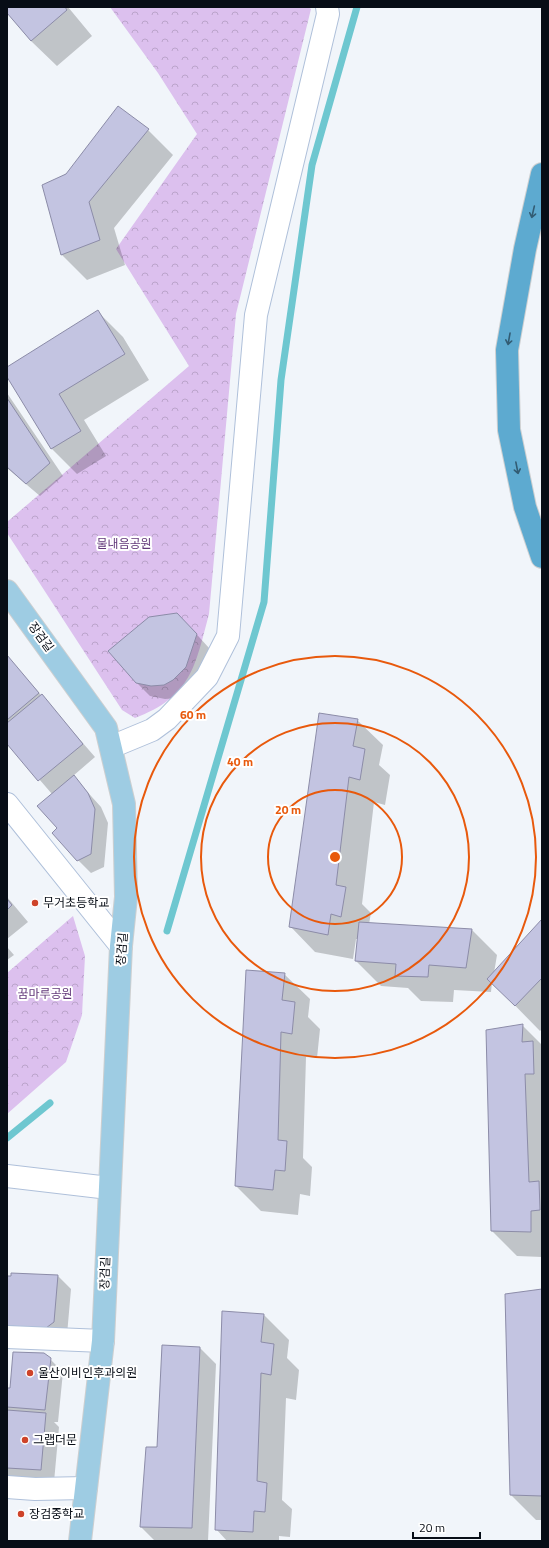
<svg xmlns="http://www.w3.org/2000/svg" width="549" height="1548" font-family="'Titillium Web','Noto Sans KR',sans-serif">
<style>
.park{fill:url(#park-crowns)}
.shadow{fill:#0003}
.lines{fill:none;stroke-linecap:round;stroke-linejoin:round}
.stream{stroke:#6ec7d0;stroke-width:7}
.building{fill:#c3c4e1;stroke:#8c8ca8}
.minor-casing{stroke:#afc0da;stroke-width:24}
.major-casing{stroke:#cdcfd0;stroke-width:24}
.highway-casing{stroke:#cdcfd0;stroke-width:24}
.minor{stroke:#fff;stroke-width:22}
.major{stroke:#9ecce3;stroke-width:22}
.highway{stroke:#5daad0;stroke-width:22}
.oneway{stroke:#325c73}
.ring{fill:none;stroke:#e8590c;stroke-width:2}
.poi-dot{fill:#ce4329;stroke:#fff;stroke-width:1.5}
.labels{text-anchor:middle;stroke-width:4;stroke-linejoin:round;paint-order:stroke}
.park-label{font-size:12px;fill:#62377a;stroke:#fff}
.street-label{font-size:12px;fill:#070d16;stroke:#fff}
.poi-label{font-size:12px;fill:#070d16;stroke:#fff;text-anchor:start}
.centre{fill:#e8590c;stroke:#fff;stroke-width:2}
.ring-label{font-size:12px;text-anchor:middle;font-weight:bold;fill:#e8590c;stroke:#fff;stroke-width:4;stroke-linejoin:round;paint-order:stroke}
</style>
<defs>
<pattern id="park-crowns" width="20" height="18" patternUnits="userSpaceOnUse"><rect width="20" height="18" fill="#dcc0ee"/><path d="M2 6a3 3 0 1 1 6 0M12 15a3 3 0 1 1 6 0" fill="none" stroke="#bba4cb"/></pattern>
</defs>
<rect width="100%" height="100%" fill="#f1f5fa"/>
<path class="park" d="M110,7H308L311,9L236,314L209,614C195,667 191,697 135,718L122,710L7,533V522L189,366L116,249L197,134L158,73Z
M73,916L85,956L82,1015L66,1062L7,1114V973Z"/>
<path class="shadow" d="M7,7H68L92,36L57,66L31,41L7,12Z
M148,130L173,155L114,228L125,265L87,280L62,255L43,186Z
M98,312L123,337L149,380L84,420L106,456L77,474L51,448L7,375V369Z
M7,393L63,476L40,496L7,468Z
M190,627L209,648L198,680L178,698L165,699L150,696L136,682Z
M7,656L95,757L73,776L101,807L108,823L104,867L91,873L78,860L58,828L52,794L7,742Z
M357,720L383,745L379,765L390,775L385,805L374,802L362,904L371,913L369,924L472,930L497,955L494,973L542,921V1029L540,1031L492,982L491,992L454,990L453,1002L421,1001L408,988L381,986L356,961L358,939H356L353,959L315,952L290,926Z
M7,897L28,922L7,939Z
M7,947L14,955L7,960Z
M284,974L310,999L308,1017L320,1029L317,1058L306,1057L303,1158L312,1167L310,1196L300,1194L298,1215L261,1211L236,1186Z
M522,1025L542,1045V1257L517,1256L492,1231Z
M58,1276L71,1289L67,1335L7,1327V1277Z
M542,1290V1520H536L511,1495Z
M264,1315L289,1340L287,1358L299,1370L296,1400L286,1398L282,1500L292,1509L290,1537L279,1536V1541H227L216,1529Z
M200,1348L216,1364L208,1541H155L141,1527L158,1448Z
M50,1359L63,1372L58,1422H54L59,1427L54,1482L7,1480V1389H11Z"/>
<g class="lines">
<path class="stream" d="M167,931L264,602L281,380L312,165L357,7
M7,1138L50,1103"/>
</g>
<path class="building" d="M7,7H65L67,10L31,41L7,13Z
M118,106L149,129L89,202L100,240L61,255L42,185L66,174Z
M98,310L125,354L59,394L81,431L51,449L7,377V367Z
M7,398L50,463L26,484L7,467Z
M177,613L197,634L186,667L173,680L164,685L151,686L136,683L108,651L149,617Z
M7,655L39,693L7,720Z
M42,694L83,744L38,781L7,744V723Z
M319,713L358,719L353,746L365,749L360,780L349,777L336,885L346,887L341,917L331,914L328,935L289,927Z
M74,775L88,793L95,809L91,854L77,861L52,833L57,828L37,806Z
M7,899L12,905L7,910Z
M542,919V978L515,1006L487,979Z
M359,922L472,929L466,968L429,965L428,977L395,976L396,964L355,961Z
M246,970L285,973L282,1000L295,1002L292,1034L281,1032L278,1140L287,1141L285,1171L275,1170L273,1190L235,1186Z
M523,1024L522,1042L533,1041L534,1074H525L529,1182L539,1181L540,1210L531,1211V1232L491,1231L486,1030Z
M11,1273L58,1275L54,1322L46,1328L7,1326V1276H11Z
M542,1289V1496L510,1495L505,1294Z
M222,1311L264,1314L261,1342L274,1344L271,1375L261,1373L257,1481L267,1483L265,1512L254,1511L253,1532L215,1530Z
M162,1345L200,1347L192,1528L140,1527L146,1447H157Z
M13,1352L44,1353L51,1358L45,1410L7,1407V1388H10Z
M7,1410L46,1413L41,1470L7,1468Z"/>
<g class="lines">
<g class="minor-casing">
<path id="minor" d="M111,747L152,730L167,719L207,677L228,636L256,315L328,14L327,7
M7,804L121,946
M7,1176L109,1188
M7,1337L103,1341
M7,1487L35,1489L86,1488"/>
</g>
<g class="major-casing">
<path id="major" d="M7,591L106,728L124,804L126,897L121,946L103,1341L80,1541"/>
</g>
<g class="highway-casing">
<path id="highway" d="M542,174L525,249L507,350L509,430L525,507L542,557"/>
</g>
<use href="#minor" class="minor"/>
<use href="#major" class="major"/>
<use href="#highway" class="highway"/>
</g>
<defs><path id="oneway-shaft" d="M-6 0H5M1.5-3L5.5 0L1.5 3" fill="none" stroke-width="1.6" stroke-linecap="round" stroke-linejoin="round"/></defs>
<g class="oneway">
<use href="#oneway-shaft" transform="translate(533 212) rotate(103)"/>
<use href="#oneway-shaft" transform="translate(509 339) rotate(100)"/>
<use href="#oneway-shaft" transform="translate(517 468) rotate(79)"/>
</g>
<g class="ring">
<circle cx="335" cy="857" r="67"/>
<circle cx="335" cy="857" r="134"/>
<circle cx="335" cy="857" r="201"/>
</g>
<g class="poi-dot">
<circle cx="35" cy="903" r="4"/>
<circle cx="30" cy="1373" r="4"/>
<circle cx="25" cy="1440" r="4"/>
<circle cx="21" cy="1514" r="4"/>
</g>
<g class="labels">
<g class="park-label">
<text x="124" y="548">물내음공원</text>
<text x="45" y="998">꿈마루공원</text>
</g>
<g class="street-label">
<text transform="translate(41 637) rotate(54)" y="4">장검길</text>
<text transform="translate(122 949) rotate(-86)" y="4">장검길</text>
<text transform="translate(105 1273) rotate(-88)" y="4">장검길</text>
</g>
<g class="poi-label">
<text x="43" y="907">무거초등학교</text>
<text x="38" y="1377">울산이비인후과의원</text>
<text x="33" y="1444">그랩더문</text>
<text x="29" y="1518">장검중학교</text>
</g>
</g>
<circle cx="335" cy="857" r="6" class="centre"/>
<g class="ring-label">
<text x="193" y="719">60 m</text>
<text x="240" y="766">40 m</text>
<text x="288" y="814">20 m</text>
</g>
<rect width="549" height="1548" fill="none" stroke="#070d16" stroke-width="16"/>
<path d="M413 1532v6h67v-6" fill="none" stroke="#070d16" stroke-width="2"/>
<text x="419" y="1532" font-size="12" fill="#070d16" stroke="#ffffff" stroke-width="3" paint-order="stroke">20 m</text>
</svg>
